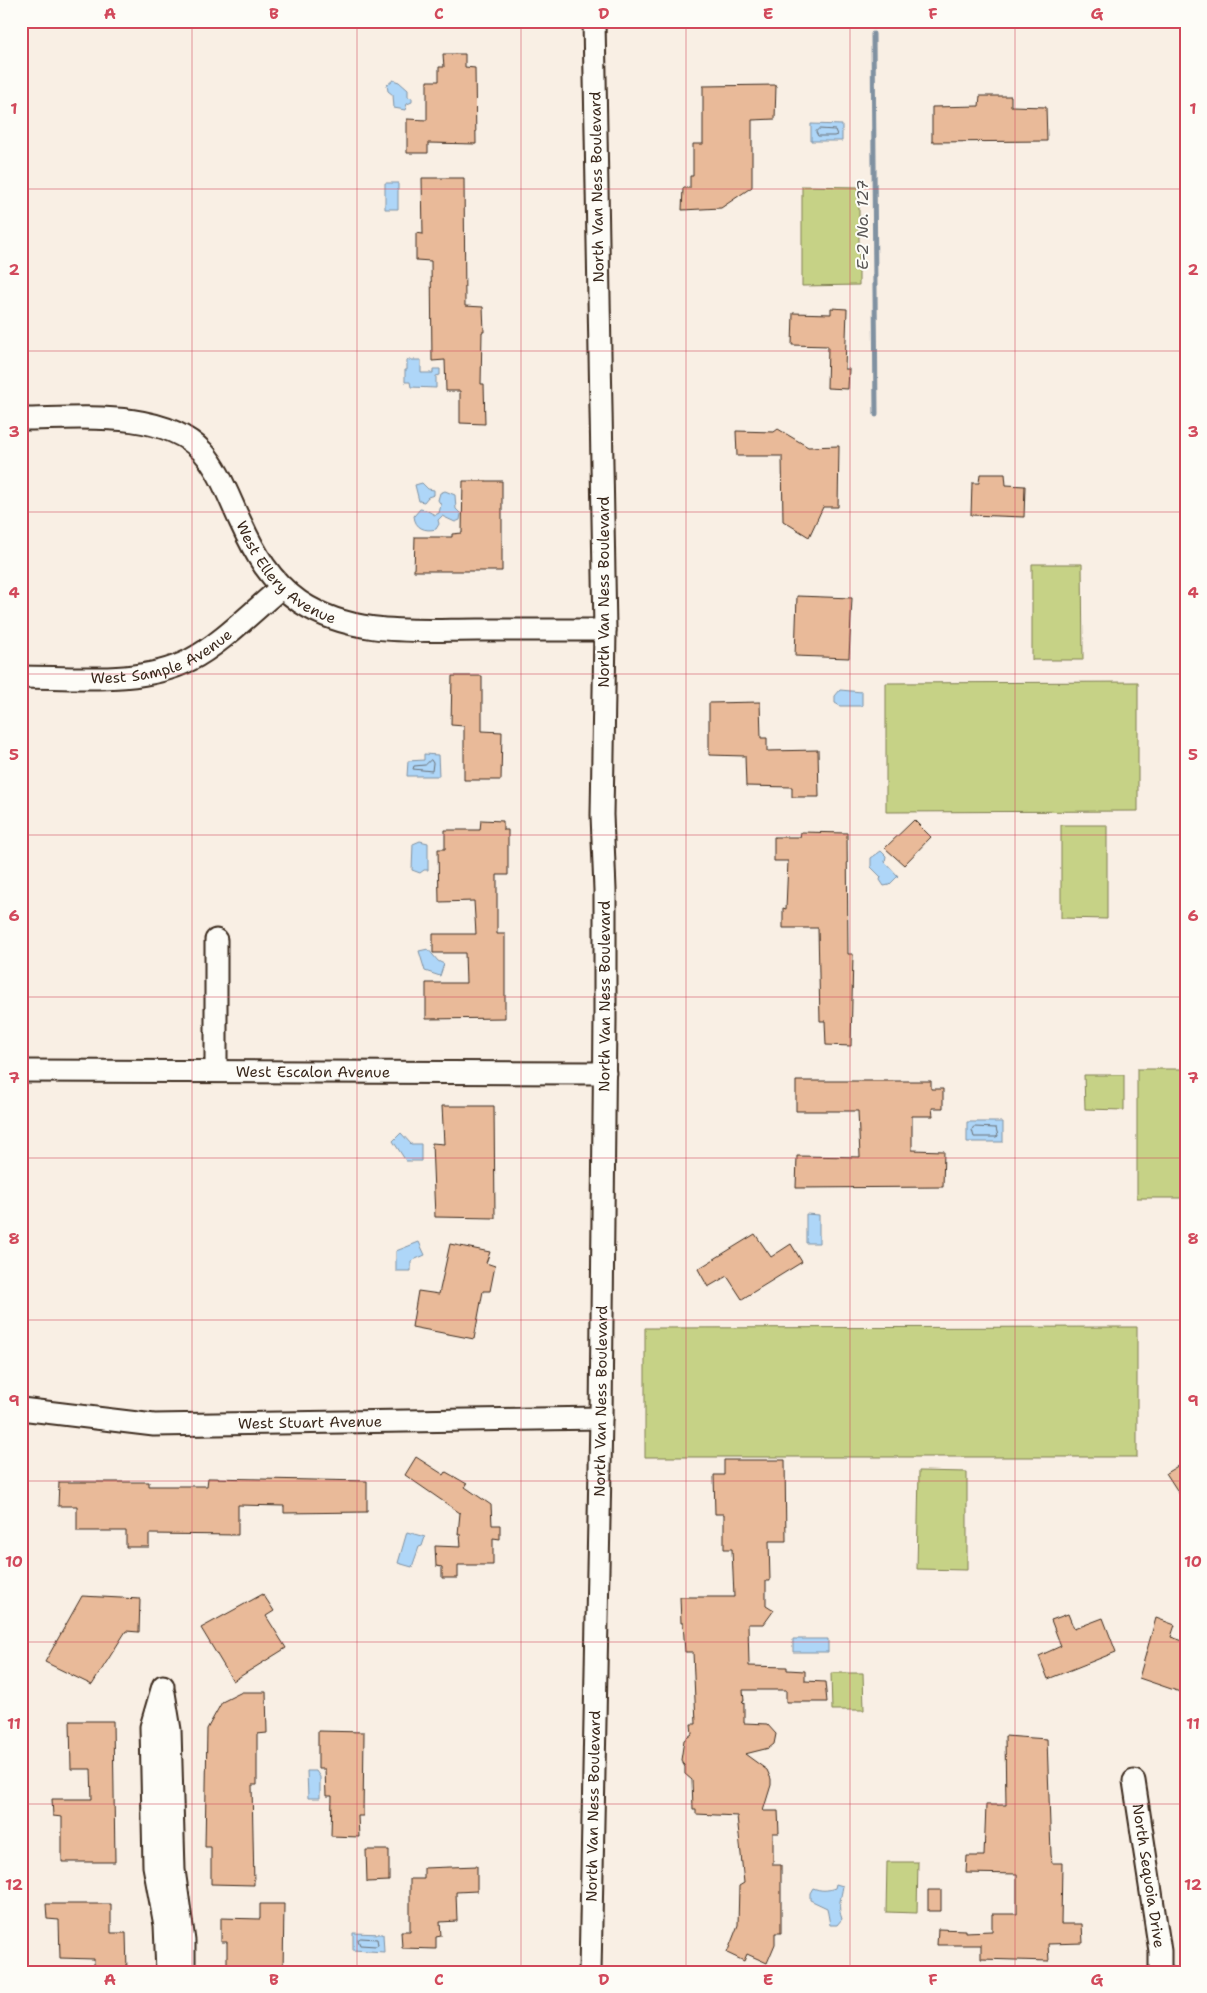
<svg xmlns="http://www.w3.org/2000/svg" width="1207" height="1993" font-family="'Shantell Sans',sans-serif">
<style>
.green{fill:#c6d286;stroke:#807e52}
.water{fill:#aed6f8;stroke:#8091a1}
.lines{fill:none;stroke-linecap:round;stroke-linejoin:round}
.shore{stroke:#696f75;stroke-width:1}
.stream{stroke:#8091a1;stroke-width:5}
.building{fill:#e9ba99;stroke:#3b2a1e}
.minor-casing{stroke:#3b2a1e;stroke-width:25}
.minor{stroke:#fdfcf7;stroke-width:21}
.grid{fill:none;stroke:#d1495b;stroke-width:1;stroke-opacity:0.55}
.labels{text-anchor:middle;stroke-width:4;stroke-linejoin:round;paint-order:stroke}
.street-label{font-size:15px;fill:#3b2a1e;stroke:#fdfcf7}
.water-label{font-size:16px;font-style:italic;fill:#585554;stroke:#fdfcf7}
.neatline{fill:none;stroke:#d1495b;stroke-width:2}
.grid-label{font-size:16px;text-anchor:middle;font-weight:bold;fill:#d1495b}
</style>
<rect width="100%" height="100%" fill="#f9efe4"/>
<filter id="ink" filterUnits="userSpaceOnUse"><feTurbulence type="fractalNoise" baseFrequency=".02" numOctaves="2"/><feDisplacementMap in="SourceGraphic" scale="10" xChannelSelector="R" yChannelSelector="G"/><feConvolveMatrix kernelMatrix="1 2 1 2 8 2 1 2 1" color-interpolation-filters="sRGB"/></filter>
<g filter="url(#ink)">
<path class="green" d="M802,186L859,187V285L802,286Z
M1032,564H1082L1083,660H1032Z
M1138,682V811L886,812V683Z
M1061,825H1107V919L1061,918Z
M1137,1069H1186V1198H1137Z
M1084,1075H1124V1110L1085,1109Z
M1137,1327V1457H645V1328Z
M919,1471L967,1472V1570L917,1569Z
M831,1673H863L864,1710H832Z
M887,1862H918L917,1913L886,1912Z"/>
<path class="water" d="M393,80L399,82L408,90V97L412,98V102L407,104L405,110L394,108L393,95L388,91L387,85Z
M811,124L842,125V141H811Z
M385,183H398V209H385Z
M407,360H421V373H433V369H440V375L436,376V388L411,387L410,382H405V370H407Z
M422,483L428,489L434,490V495L428,497L424,502L419,501L415,485Z
M445,491L455,495L456,509L461,514L460,520L455,522L442,516L438,520L439,524L436,529C425,532 415,528 414,516L420,509L426,510L435,515L439,513L441,505L438,500L440,493Z
M840,690L862,692V706H840L835,703V696Z
M424,754L438,755L439,776H407L408,761L424,760Z
M420,841L428,843V870H424L420,873L412,870L413,844Z
M881,851L886,856L885,862L898,876L889,885L884,886L880,880L881,877L871,867V858Z
M428,949L438,961L444,964L440,976L425,971L419,951Z
M967,1122H1003V1142H967Z
M401,1133L411,1144H421V1161H406L393,1141Z
M806,1214L819,1215V1243H806Z
M419,1242L425,1255L411,1261V1271H396V1251Z
M407,1532L425,1537L422,1546L419,1547L412,1567L398,1563Z
M793,1639H828V1652H793Z
M307,1771H316L320,1777V1798H308Z
M836,1884L843,1886C841,1899 837,1906 842,1919L837,1925H830L827,1908L810,1900V1893L813,1888C821,1891 827,1891 835,1888Z
M353,1933L383,1934L384,1952L353,1950Z"/>
<g class="lines">
<path class="shore" d="M819,129L835,130L837,135L834,136H818L816,132Z
M431,760L433,763L432,771L413,769L414,766L425,765Z
M974,1127L996,1128L998,1136L996,1137H974L972,1130Z
M361,1938L377,1939L378,1945L376,1946L360,1945L358,1940Z"/>
<path class="stream" d="M873,34L876,415"/>
</g>
<path class="building" d="M443,54H465V67L475,68L476,144L428,143V153H407V119L427,120V81H439V67H444Z
M776,85L775,119L752,120V187L721,208L682,210L683,188H690V176H693V144H703V86Z
M980,96H1011V106L1046,107L1047,141L932,142V107L979,106Z
M422,178H464L465,306L483,307L484,332H482L481,384H484L485,424L460,423V391H446L445,360L432,361L431,261L416,260V233L423,234Z
M831,308L847,309L845,369H849L848,389L827,388L828,346L792,345L793,313L831,314Z
M778,429L808,447L839,446L838,507H823L809,537L783,521L782,456H737L736,431L774,432Z
M980,474H1005L1006,485L1025,486L1024,517L971,515L972,483H979Z
M463,481H502V571H414L415,537H452V534L462,533Z
M797,596L852,598L849,658L795,656Z
M452,676H482V731L502,732L501,780H464V726L451,725Z
M760,702L761,738H767V751L818,750L819,797H792V787L746,786L745,756L709,755V703Z
M481,820L503,821V830H508V875H497V934H505V1018L426,1019V983H466L465,953H433V934H476L474,901L439,902L438,849H445V830H480Z
M914,820L931,837L904,865L885,848Z
M801,832L847,833L848,954H853L851,1046L826,1045L825,1021H820L818,928H783V908L786,909L788,861H774V837H800Z
M796,1081H931V1089H943V1108H932L933,1116H912V1150L944,1151L943,1187L796,1188L797,1156L860,1157L858,1111H796Z
M442,1106H494L495,1218L435,1217L432,1143L444,1144Z
M755,1234L771,1257L791,1244L802,1262L742,1299L727,1276L708,1287L698,1269Z
M450,1244L490,1252L486,1263L495,1266L490,1291H483L474,1339L412,1327L418,1291L439,1294Z
M416,1457L444,1475L446,1472L467,1484L465,1487L491,1505L492,1525H500V1539L493,1538V1565H458V1578H442V1567L436,1566L435,1546L461,1547L460,1534H458L460,1513L405,1475Z
M724,1460H785L786,1541H769L770,1581H766V1605L774,1610L764,1624H748L749,1666L787,1667V1670L805,1671V1681L825,1682L827,1702H786V1690H743L744,1701H742L744,1703V1723L767,1724L776,1734L774,1744L769,1748L745,1754L767,1770L771,1779V1785L763,1811H778L779,1833H773V1865H781V1933H775V1944L767,1963L747,1954L744,1961L727,1953L738,1925L739,1886L744,1883L737,1816L696,1814V1809H693L692,1780L685,1774V1767L681,1760L684,1740L692,1734L691,1724H696L693,1652H685L683,1623H681L680,1597H734L732,1549H724V1514H715L714,1475H724Z
M1186,1461V1504L1166,1473Z
M208,1478L367,1481V1512L284,1513V1506L238,1505V1535L149,1534V1547H126V1531H77V1506H58L59,1482H149V1486H207Z
M263,1594L274,1611L266,1616L286,1648L233,1681L201,1628Z
M82,1596L140,1599L139,1632L126,1631L92,1685L45,1662Z
M1068,1614L1074,1629L1103,1618L1116,1652L1048,1679L1039,1656L1061,1646L1051,1620Z
M1156,1618L1175,1625L1171,1637L1186,1642V1694L1139,1678Z
M242,1692H266L267,1733L257,1734V1785H252L254,1885L211,1884V1847H205L207,1729L222,1702Z
M70,1721H113L115,1862H62V1817L53,1816L52,1799H92L91,1769H71Z
M318,1731L364,1732L363,1816H358L359,1837L331,1836L332,1796H326L325,1769H318Z
M1005,1736L1047,1739L1051,1854L1052,1863H1062L1061,1924H1082L1083,1943L1048,1944L1049,1961L981,1959V1945H937L938,1929L965,1930V1932L992,1931V1914H1017V1874L966,1873L967,1856H984L986,1805H1006Z
M366,1850H389V1881L367,1882Z
M477,1866V1891L456,1892L457,1921L440,1922L441,1936L436,1937V1949L402,1948L401,1931H410V1879H424V1868Z
M928,1890H941V1911H928Z
M46,1904H111V1933H126L127,1972H94V1959L60,1958L59,1920L47,1919Z
M260,1904H284L283,1972H227V1942H221V1918L260,1919Z"/>
<g class="lines">
<g class="minor-casing">
<g id="minor">
<path id="s1" d="M21,419C75,419 162,408 203,452C220,471 229,498 240,521C255,554 270,581 300,602C353,637 417,630 477,630C520,630 563,630 605,630"/>
<path id="s2" d="M21,677C75,677 142,685 190,660C220,645 255,609 282,587"/>
<path d="M216,940V1071"/>
<path id="s3" d="M21,1071L605,1073"/>
<path id="s4" d="M21,1409L154,1425L601,1418"/>
<path d="M163,1686L151,1727L154,1866L165,1925L167,1972"/>
<path d="M164,1693L170,1730L174,1870L184,1941V1972"/>
<path id="s5" d="M1134,1781L1160,1951V1972"/>
<path id="s6" d="M590,1972L601,1418L605,1018V890L602,815L605,630L594,21"/>
</g>
</g>
<use href="#minor" class="minor"/>
</g>
</g>
<path class="grid" d="M192,21V1972M357,21V1972M521,21V1972M686,21V1972M850,21V1972M1015,21V1972M21,189H1186M21,351H1186M21,512H1186M21,674H1186M21,835H1186M21,997H1186M21,1158H1186M21,1320H1186M21,1481H1186M21,1642H1186M21,1804H1186"/>
<g class="labels">
<g class="street-label">
<text transform="translate(597 187) rotate(-91)" y="5">North Van Ness Boulevard</text>
<text dy="5" stroke="none"><textPath href="#s1" startOffset="340">West Ellery Avenue</textPath></text>
<text transform="translate(604 592) rotate(-90)" y="5">North Van Ness Boulevard</text>
<text dy="5" stroke="none"><textPath href="#s2" startOffset="145">West Sample Avenue</textPath></text>
<text dy="5" stroke="none"><textPath href="#s6" startOffset="976">North Van Ness Boulevard</textPath></text>
<text dy="5" stroke="none"><textPath href="#s3" startOffset="292">West Escalon Avenue</textPath></text>
<text dy="5" stroke="none"><textPath href="#s6" startOffset="571">North Van Ness Boulevard</textPath></text>
<text dy="5" stroke="none"><textPath href="#s4" startOffset="290">West Stuart Avenue</textPath></text>
<text dy="5" stroke="none"><textPath href="#s6" startOffset="166">North Van Ness Boulevard</textPath></text>
<text dy="5" stroke="none"><textPath href="#s5" startOffset="96">North Sequoia Drive</textPath></text>
</g>
<g class="water-label">
<text transform="translate(862 225) rotate(-90)" y="6">E-2 No. 127</text>
</g>
</g>
<rect width="1207" height="1993" fill="none" stroke="#fdfcf7" stroke-width="55"/>
<rect x="28" y="28" width="1152" height="1938" class="neatline"/>
<g class="grid-label">
<text x="110" y="19">A</text>
<text x="274" y="19">B</text>
<text x="439" y="19">C</text>
<text x="604" y="19">D</text>
<text x="768" y="19">E</text>
<text x="933" y="19">F</text>
<text x="1097" y="19">G</text>
<text x="14" y="114">1</text>
<text x="1193" y="114">1</text>
<text x="14" y="275">2</text>
<text x="1193" y="275">2</text>
<text x="14" y="437">3</text>
<text x="1193" y="437">3</text>
<text x="14" y="598">4</text>
<text x="1193" y="598">4</text>
<text x="14" y="760">5</text>
<text x="1193" y="760">5</text>
<text x="14" y="921">6</text>
<text x="1193" y="921">6</text>
<text x="14" y="1083">7</text>
<text x="1193" y="1083">7</text>
<text x="14" y="1244">8</text>
<text x="1193" y="1244">8</text>
<text x="14" y="1406">9</text>
<text x="1193" y="1406">9</text>
<text x="14" y="1567">10</text>
<text x="1193" y="1567">10</text>
<text x="14" y="1729">11</text>
<text x="1193" y="1729">11</text>
<text x="14" y="1890">12</text>
<text x="1193" y="1890">12</text>
<text x="110" y="1985">A</text>
<text x="274" y="1985">B</text>
<text x="439" y="1985">C</text>
<text x="604" y="1985">D</text>
<text x="768" y="1985">E</text>
<text x="933" y="1985">F</text>
<text x="1097" y="1985">G</text>
</g>
</svg>
